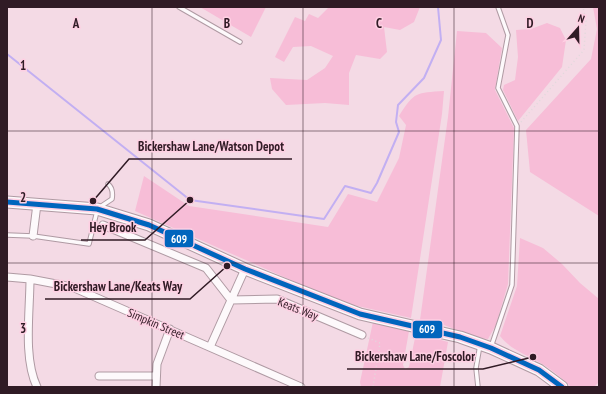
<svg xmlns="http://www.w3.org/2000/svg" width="606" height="394" font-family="'PT Sans Narrow',sans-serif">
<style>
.green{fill:#f7bdd7}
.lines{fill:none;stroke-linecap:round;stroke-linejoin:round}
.stream{stroke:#c2aff2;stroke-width:2}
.lane-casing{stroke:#af9aa3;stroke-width:5.5}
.street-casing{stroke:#af9aa3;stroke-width:9}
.secondary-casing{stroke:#af9aa3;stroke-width:13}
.path{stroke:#e1d9dc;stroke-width:1.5;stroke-dasharray:1 3;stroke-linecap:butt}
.lane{stroke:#fdf9fb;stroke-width:3.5}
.street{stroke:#fdf9fb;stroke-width:7}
.secondary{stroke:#fdf9fb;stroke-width:11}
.bus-1-casing{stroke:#fed0e3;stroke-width:8}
.bus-1{stroke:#0065bd;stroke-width:5}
.grid{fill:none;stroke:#301b25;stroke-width:1;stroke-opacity:0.55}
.labels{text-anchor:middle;stroke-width:3;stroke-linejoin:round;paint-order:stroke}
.street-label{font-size:12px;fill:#301b25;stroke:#fed0e3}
.grid-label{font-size:13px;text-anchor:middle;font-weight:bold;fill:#301b25;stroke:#fed0e3;stroke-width:3;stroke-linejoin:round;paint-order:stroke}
.leader{fill:none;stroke:#301b25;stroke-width:1.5}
.callout-dot{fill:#301b25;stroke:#fed0e3;stroke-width:1.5}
.callout-label{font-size:13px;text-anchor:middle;font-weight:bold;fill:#301b25;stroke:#fed0e3;stroke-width:3;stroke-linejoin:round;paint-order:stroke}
.line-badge{stroke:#fed0e3;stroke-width:1.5}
.badge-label{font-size:11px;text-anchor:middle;font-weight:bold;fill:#fff}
</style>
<rect width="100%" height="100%" fill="#f4dae5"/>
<path class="green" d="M200,7H266L251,37Z
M329,7H420L414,22L400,30L384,27L387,52L380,59L356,55L349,73V105L325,103L286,105L272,89L270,78L307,80L325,68L333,56L311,46L293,47L284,62L275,57L295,17L305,21L309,14L318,18Z
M593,7H599V216L530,172L526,130L591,59L597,29Z
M547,23L560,28L566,40L562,67L518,121L503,90L504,85L515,80L518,57L516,30L531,29Z
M457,31L486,33L502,48L495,90L514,128L508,284L496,325L488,339L477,338L444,325L420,320L448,117Z
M444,91L442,114L411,318L353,305L327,296L135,211L144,176L189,206L328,227L348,194L377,202L399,158L406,125L399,116C415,91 416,93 444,91Z
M520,238L543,248L562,264L580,283L599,299V382L594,387H571C561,377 551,369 539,362C525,354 510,349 500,336L517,286Z
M373,322L409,331L403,365L405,369L409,367L416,333L448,342L440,387H361L360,382Z"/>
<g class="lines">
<path class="stream" d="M7,54L190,200L324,219L345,186L371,193L377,183L399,132L396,122L398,105L424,78L441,40L438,7"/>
<g class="lane-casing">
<path id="lane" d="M179,7L240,42
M100,207L112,199C113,193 113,188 108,184
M7,235L33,236L89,244L97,211
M491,347L512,285L517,126L498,88L508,35L498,7
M478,387L476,368L480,345"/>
</g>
<g class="street-casing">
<path id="street" d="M103,225L206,268L231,300L277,299L362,335
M33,236L37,204
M7,277L30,279L72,287L301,387
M30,279C30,311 23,358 37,387
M210,347L245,269
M99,376H156
M156,387L157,364L170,329"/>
</g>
<g class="secondary-casing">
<path id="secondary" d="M7,202L97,209L149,225L245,269L360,314L460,337L491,348L539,370L562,387"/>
</g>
<path class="path" d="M521,122L584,50L586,21L583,7
M368,338L380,343L373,387"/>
<use href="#lane" class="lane"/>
<use href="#street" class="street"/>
<use href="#secondary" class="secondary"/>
<g class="bus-1-casing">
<path id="bus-1" d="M7,202L97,209L149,225L245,269L360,314L460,337L491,348L539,370L562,387"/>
</g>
<use href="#bus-1" class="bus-1"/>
</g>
<path class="grid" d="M152,7V387M303,7V387M454,7V387M7,131H599M7,263H599"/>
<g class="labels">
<g class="street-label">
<text transform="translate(298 309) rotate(22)" y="4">Keats Way</text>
<text transform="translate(156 324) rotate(23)" y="4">Simpkin Street</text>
</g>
</g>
<g class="grid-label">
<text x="76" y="28">A</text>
<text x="227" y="28">B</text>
<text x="379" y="28">C</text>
<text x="530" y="28">D</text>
<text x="23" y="70">1</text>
<text x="23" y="202">2</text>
<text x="23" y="333">3</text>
</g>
<path class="leader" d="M93 201L129 159H292M190 200L145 240H81M227 266L190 299H45M533 357L483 369H347"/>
<g class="callout-dot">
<circle cx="93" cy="201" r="4"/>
<circle cx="190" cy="200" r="4"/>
<circle cx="227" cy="266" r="4"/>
<circle cx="533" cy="357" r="4"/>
</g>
<g class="callout-label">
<text x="211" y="151">Bickershaw Lane/Watson Depot</text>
<text x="113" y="232">Hey Brook</text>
<text x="118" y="291">Bickershaw Lane/Keats Way</text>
<text x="415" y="361">Bickershaw Lane/Foscolor</text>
</g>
<g class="line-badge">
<rect x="164" y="229" width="30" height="19" rx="4" fill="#0065bd"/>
<rect x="412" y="320" width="31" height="19" rx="4" fill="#0065bd"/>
</g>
<g class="badge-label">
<text x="179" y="243">609</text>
<text x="427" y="333">609</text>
</g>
<rect width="606" height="394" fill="none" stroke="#301b25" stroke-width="16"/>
<g transform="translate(578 28) rotate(20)" stroke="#fed0e3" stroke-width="3" paint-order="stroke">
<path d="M0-3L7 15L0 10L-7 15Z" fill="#301b25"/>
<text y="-6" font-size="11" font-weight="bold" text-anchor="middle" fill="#301b25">N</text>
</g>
</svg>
